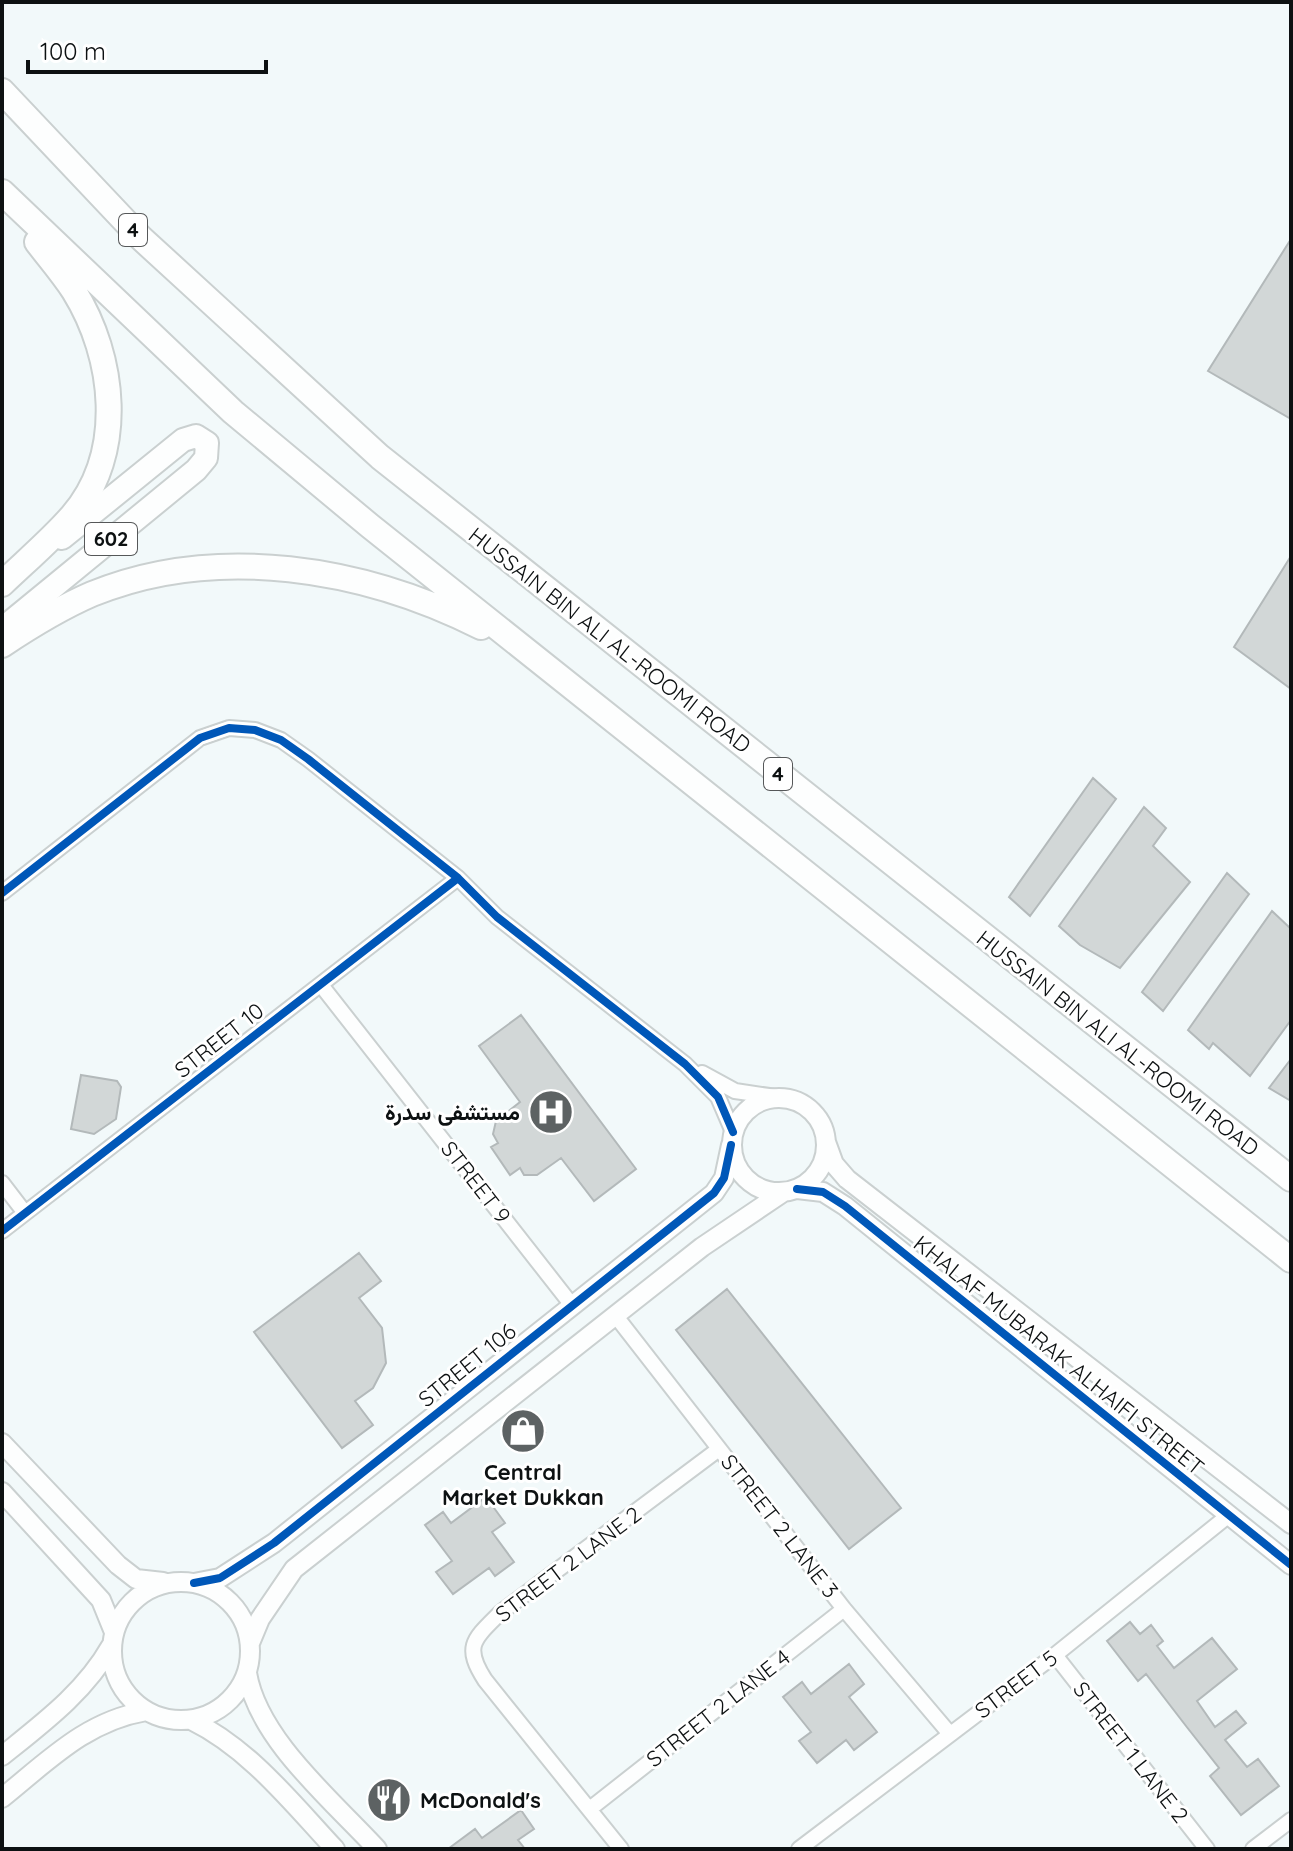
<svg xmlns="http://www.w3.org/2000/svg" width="1293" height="1851" font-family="Quicksand,Vazirmatn,sans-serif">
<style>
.building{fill:#d2d7d7;stroke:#b3b9ba;stroke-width:2}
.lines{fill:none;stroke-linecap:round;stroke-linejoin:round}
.minor-casing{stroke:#cad0d0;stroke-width:18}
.tertiary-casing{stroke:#cad0d0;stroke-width:22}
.primary-casing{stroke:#cad0d0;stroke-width:26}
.trunk-casing{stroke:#cad0d0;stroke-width:28}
.minor{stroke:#fdfefe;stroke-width:14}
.tertiary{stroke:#fdfefe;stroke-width:18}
.primary{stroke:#fdfefe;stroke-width:22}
.trunk{stroke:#fdfefe;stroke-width:24}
.cycleway-casing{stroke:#fff;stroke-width:13}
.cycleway{stroke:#0057b8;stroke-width:8}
.labels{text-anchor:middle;stroke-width:6;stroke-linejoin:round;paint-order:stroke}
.shield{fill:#fff;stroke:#565859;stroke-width:2}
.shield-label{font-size:20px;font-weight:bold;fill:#0d1112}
.street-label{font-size:22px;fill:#0d1112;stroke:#fff}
.poi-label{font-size:22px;font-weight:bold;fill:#0d1112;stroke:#fff;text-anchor:end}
</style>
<rect width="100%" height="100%" fill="#f2f9fa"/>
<path class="building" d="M1291,239V419L1208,371Z
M1291,556V689L1234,647Z
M1093,778L1116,799L1030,916L1009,897Z
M1144,807L1166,828L1153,846L1190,882L1120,968L1080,945L1059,926Z
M1227,873L1249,894L1163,1011L1142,992Z
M1272,911L1291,929V1020L1250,1076L1213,1043L1209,1049L1188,1030Z
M521,1015L636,1169L594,1201L561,1158L537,1175H524L520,1168L510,1175L491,1147L498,1143L493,1134L496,1121L520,1102L479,1046Z
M1291,1059V1101L1269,1088Z
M81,1075L117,1081L121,1087L116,1119L94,1134L71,1129Z
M359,1253L381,1281L359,1298L382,1328L386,1363L373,1388L355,1401L373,1425L342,1448L254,1332Z
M727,1289L901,1508L849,1549L676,1330Z
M527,1410L545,1432L520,1452L502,1430Z
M486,1497L505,1523L492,1532L514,1562L495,1576L489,1568L453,1594L436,1572L452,1561L425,1525L443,1512L451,1523Z
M1130,1622L1140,1634L1151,1625L1163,1641L1157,1646L1174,1668L1212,1638L1237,1669L1197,1701L1215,1727L1236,1711L1246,1723L1225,1740L1247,1767L1258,1759L1279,1786L1241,1815L1210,1776L1219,1768L1186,1726L1146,1674L1138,1681L1107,1641Z
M849,1664L864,1684L849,1697L877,1732L854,1750L846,1740L817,1763L799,1741L811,1732L783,1697L802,1682L811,1694Z
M390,1782L407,1804L388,1818L372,1795Z
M521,1810L534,1829L518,1840L525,1849H448L475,1829L482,1838Z"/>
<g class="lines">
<g class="minor-casing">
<path id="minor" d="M2,893L200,738L229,728L255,730L281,740L308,759L458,878L497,917L685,1064L718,1097L733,1132
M321,985L571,1304
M702,1073L735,1091L776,1097
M2,1183L25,1213
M2,1231L458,878
M615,1315L844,1609L950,1734
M1055,1655L1207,1849
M591,1808L844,1609
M621,1849L485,1680C463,1646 474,1639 500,1613L719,1449
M799,1849L1055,1655L1229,1515
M1253,1849L1291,1820"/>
</g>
<g class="tertiary-casing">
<path id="tertiary" d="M732 1145a47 47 0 1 1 94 0a47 47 0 1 1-94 0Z
M826,1142L834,1164L847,1179L1291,1524
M797,1189L823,1192L845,1206L1291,1565
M2,1443L118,1565L136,1579L163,1582
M2,1492L101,1600L114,1632
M112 1651a69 69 0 1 1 138 0a69 69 0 1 1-138 0Z
M194,1583L220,1578L274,1543L714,1193L724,1178L731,1145
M250,1643L260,1619L294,1569L702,1247L782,1193
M247,1673C258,1739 332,1800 377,1849
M191,1720C250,1749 291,1802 335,1849
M2,1756C43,1723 85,1692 111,1646
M2,1798C48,1761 86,1721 146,1711"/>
</g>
<g class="primary-casing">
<path id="primary" d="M2,629L196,470L206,458L207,443L196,436L183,440L62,538"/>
</g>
<g class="trunk-casing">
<path id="trunk" d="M2,91L141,238L380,457L1291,1179
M2,192L233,412L370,526L1291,1260
M2,584C25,562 51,540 72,516C126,453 115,357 74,291C63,274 49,258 37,242
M2,645C29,627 62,607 92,594C217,543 364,568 481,627"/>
</g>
<use href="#minor" class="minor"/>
<use href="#tertiary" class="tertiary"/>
<use href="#primary" class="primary"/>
<use href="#trunk" class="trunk"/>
<g class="cycleway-casing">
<path id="cycleway" d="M2,893L200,738L229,728L255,730L281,740L308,759L458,878L497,917L685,1064L718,1097L733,1132
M797,1189L823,1192L845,1206L1291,1565
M2,1231L458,878
M194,1583L220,1578L274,1543L714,1193L724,1178L731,1145"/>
</g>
<use href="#cycleway" class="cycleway"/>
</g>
<defs>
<g id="hospital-disc" transform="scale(2.3)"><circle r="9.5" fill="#5d6263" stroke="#fff"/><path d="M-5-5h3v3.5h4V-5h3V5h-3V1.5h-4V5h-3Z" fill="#fff"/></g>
<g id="shop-disc" transform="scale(2.3)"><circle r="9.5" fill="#5d6263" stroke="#fff"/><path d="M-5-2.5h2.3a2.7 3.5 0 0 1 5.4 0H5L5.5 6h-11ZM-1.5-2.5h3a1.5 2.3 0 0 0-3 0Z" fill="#fff"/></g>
<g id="restaurant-disc" transform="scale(2.3)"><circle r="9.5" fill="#5d6263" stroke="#fff"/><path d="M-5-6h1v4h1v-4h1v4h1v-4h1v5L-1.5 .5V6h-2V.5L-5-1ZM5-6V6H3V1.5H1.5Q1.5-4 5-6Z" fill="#fff"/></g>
</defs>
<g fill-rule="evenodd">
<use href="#hospital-disc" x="551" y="1112"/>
<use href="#shop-disc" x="523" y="1431"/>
<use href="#restaurant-disc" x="389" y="1800"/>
</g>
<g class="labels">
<g class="shield">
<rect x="119" y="214" width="28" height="32" rx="6"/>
<rect x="85" y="523" width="52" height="32" rx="6"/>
<rect x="764" y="758" width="28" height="32" rx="6"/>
</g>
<g class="shield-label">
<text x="133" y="237">4</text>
<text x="111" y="546">602</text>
<text x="778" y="781">4</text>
</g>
<g class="street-label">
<text transform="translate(610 640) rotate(38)" y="8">HUSSAIN BIN ALI AL-ROOMI ROAD</text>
<text transform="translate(219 1040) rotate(-38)" y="8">STREET 10</text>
<text transform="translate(1118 1043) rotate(38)" y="8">HUSSAIN BIN ALI AL-ROOMI ROAD</text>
<text transform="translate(476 1182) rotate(52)" y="8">STREET 9</text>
<text transform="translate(1059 1355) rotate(39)" y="8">KHALAF MUBARAK ALHAIFI STREET</text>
<text transform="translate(467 1365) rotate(-39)" y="8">STREET 106</text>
<text transform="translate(780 1526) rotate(52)" y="8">STREET 2 LANE 3</text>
<text transform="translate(568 1564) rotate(-37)" y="8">STREET 2 LANE 2</text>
<text transform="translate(1016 1684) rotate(-37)" y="8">STREET 5</text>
<text transform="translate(718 1708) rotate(-38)" y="8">STREET 2 LANE 4</text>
<text transform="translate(1131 1752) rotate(52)" y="8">STREET 1 LANE 2</text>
</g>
<g class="poi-label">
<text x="520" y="1120">مستشفى سدرة</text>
<text x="523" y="1480" text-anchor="middle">Central<tspan x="523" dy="25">Market Dukkan</tspan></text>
<text x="420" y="1808" text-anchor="start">McDonald's</text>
</g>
</g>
<rect width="1293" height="1851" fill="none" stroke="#0d1112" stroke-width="8"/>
<path d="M28 60v12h238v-12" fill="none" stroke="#0d1112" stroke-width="4"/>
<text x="40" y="60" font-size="24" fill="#0d1112" stroke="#ffffff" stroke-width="6" paint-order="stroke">100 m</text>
</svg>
